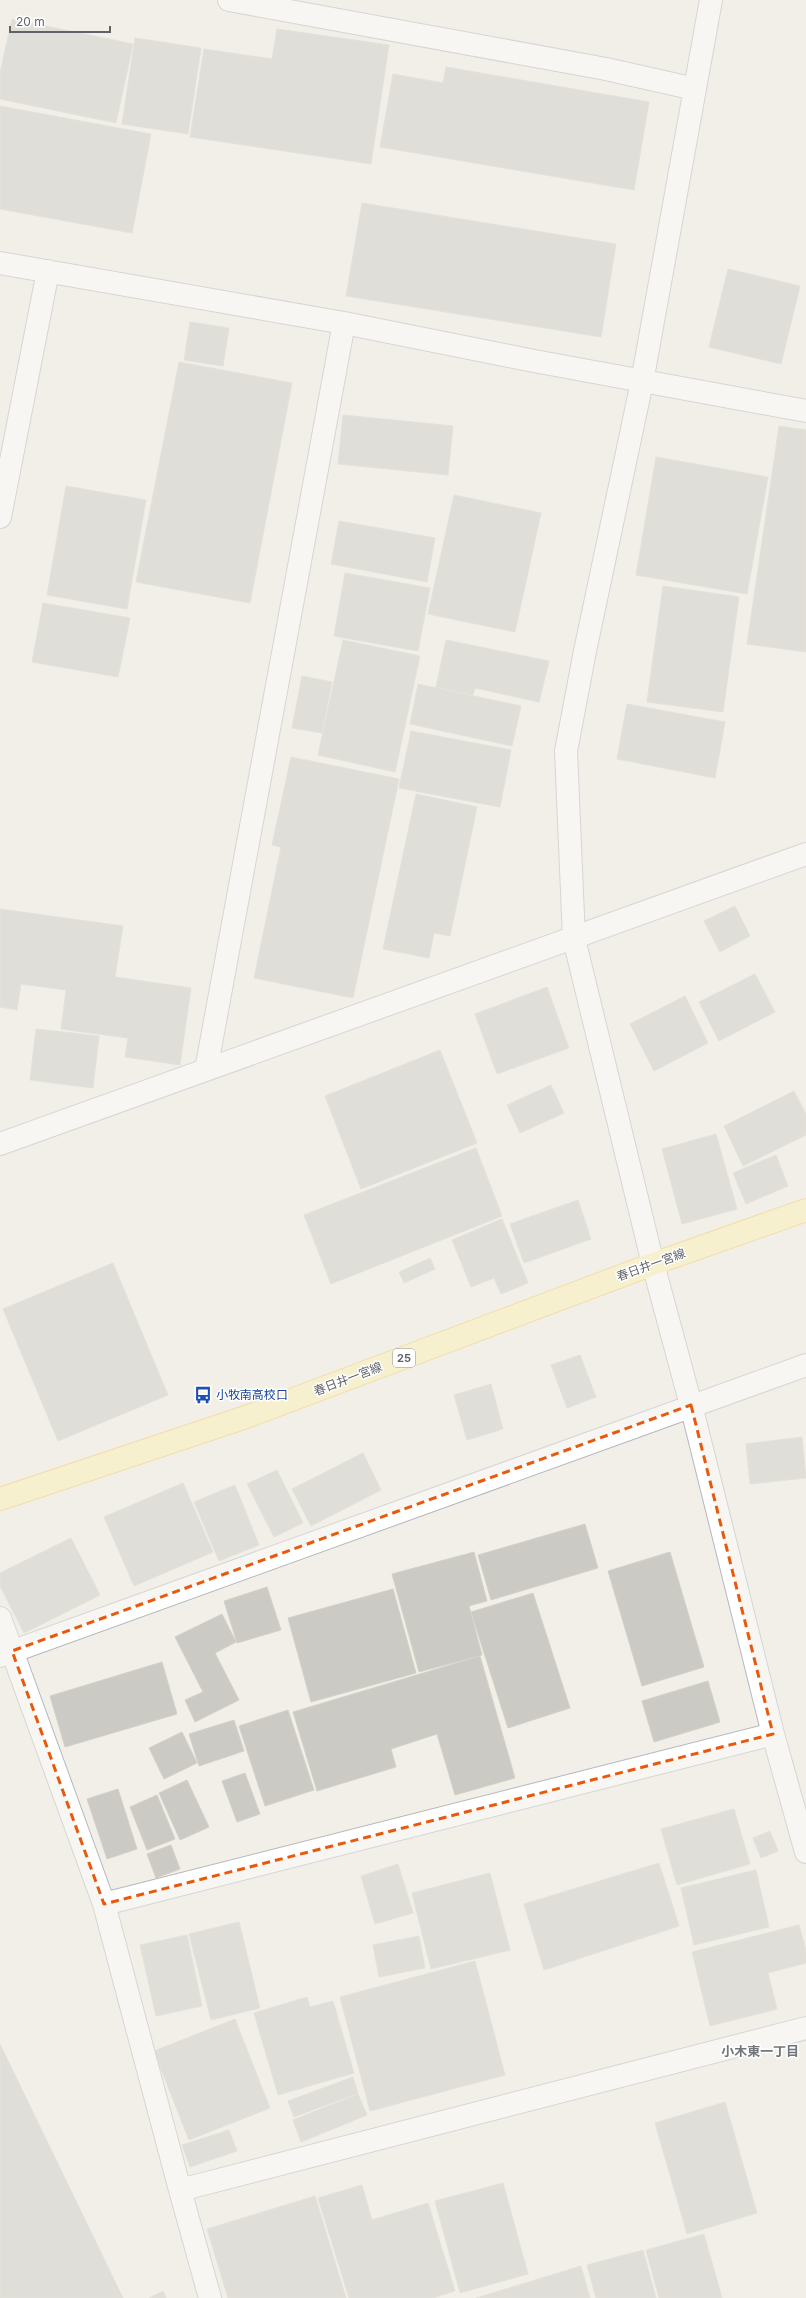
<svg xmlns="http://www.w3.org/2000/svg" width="806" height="2298" font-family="Inter,'Noto Sans JP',sans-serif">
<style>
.building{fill:#cccac5;stroke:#d6d1c6}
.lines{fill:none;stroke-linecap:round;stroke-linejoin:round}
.minor-casing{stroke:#b5b8bc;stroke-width:24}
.major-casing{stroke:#f2c960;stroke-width:24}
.minor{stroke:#fff;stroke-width:22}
.major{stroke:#fff2af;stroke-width:22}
.marked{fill:none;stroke:#e8590c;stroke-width:3;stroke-dasharray:8 5;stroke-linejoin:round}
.labels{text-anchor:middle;stroke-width:3;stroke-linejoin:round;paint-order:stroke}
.shield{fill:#fff;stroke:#8f9295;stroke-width:1}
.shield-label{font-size:11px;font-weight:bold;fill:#5f6368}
.street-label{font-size:12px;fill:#5f6368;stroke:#fff}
.transit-label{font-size:12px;fill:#164399;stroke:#fff;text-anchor:start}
.neighbourhood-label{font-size:13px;font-weight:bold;fill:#70757a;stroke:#fff}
</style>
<rect width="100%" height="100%" fill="#f1efe8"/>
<path class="building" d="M12,19L133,44L116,123L0,99V73Z
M277,29L389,45L371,164L190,137L204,49L272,59Z
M135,38L201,48L188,134L122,124Z
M446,67L649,102L634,190L380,147L393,74L443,83Z
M0,106L151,134L132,233L0,209Z
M362,203L616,244L601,337L346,296Z
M728,269L800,286L781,364L709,347Z
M190,322L229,328L223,366L184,360Z
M179,362L292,383L250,603L136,582Z
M343,415L453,426L448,475L338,464Z
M779,426L806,430V652L747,644Z
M656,457L768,477L747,594L636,575Z
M66,486L146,500L127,609L47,595Z
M454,495L541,513L515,632L428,614Z
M339,521L435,538L427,582L331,564Z
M345,573L430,588L418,651L334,636Z
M663,586L739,597L723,712L647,702Z
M43,603L130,618L118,677L32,662Z
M343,640L420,656L395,772L318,755Z
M446,640L549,661L539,702L475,688L473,695L436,687Z
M302,676L332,682L322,733L292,728Z
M418,684L521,706L512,746L410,724Z
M627,704L725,722L715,778L617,759Z
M411,731L511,750L500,807L399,788Z
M291,757L399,779L353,998L254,978L281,847L272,845Z
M416,794L477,807L450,936L434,933L429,958L383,949Z
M735,906L750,936L720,952L704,921Z
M0,909L123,926L115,977L191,988L180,1065L125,1057L128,1038L61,1029L66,990L21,984L17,1010L0,1007Z
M755,974L775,1012L719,1041L699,1002Z
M547,987L569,1048L497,1074L475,1014Z
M685,996L708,1043L654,1071L630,1024Z
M36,1029L99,1036L93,1088L30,1080Z
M440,1050L477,1143L361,1189L325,1096Z
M551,1085L564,1113L520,1133L507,1105Z
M794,1091L806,1114V1135L743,1166L724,1126Z
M716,1134L737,1209L682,1224L662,1149Z
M476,1148L502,1216L331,1284L304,1215Z
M776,1155L788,1186L746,1204L733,1173Z
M578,1200L591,1239L524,1263L510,1224Z
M502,1219L528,1283L501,1294L494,1278L471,1287L452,1240Z
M430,1258L435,1269L404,1283L399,1272Z
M113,1263L168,1395L58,1441L3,1309Z
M580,1355L596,1397L567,1408L551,1365Z
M491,1384L503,1429L467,1440L454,1395Z
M802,1437L806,1478L750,1484L746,1444Z
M363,1453L381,1490L311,1526L292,1489Z
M277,1470L303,1523L274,1537L247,1484Z
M183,1483L213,1552L134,1586L104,1517Z
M235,1485L259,1545L219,1561L194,1502Z
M585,1524L598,1568L491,1600L478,1555Z
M71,1538L100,1595L24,1633L0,1586V1573Z
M474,1552L487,1601L469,1606L482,1655L419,1672L392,1574Z
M670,1552L704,1667L642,1686L608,1571Z
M267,1587L281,1630L237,1643L224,1601Z
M393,1589L416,1673L311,1702L288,1618Z
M533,1593L570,1708L508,1728L471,1612Z
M222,1614L236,1642L215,1653L239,1700L195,1722L185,1700L203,1692L175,1637Z
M480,1656L515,1778L455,1795L437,1734L391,1749L396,1767L317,1791L293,1712Z
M162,1662L177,1714L65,1747L50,1696Z
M708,1681L720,1722L654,1742L642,1701Z
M288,1710L314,1790L265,1806L239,1726Z
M234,1720L244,1751L199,1766L189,1734Z
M182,1732L197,1763L164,1779L149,1748Z
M245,1773L260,1814L237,1822L222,1781Z
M187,1780L209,1827L180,1840L159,1793Z
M118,1789L137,1849L107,1859L87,1799Z
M157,1795L175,1839L147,1850L130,1807Z
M734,1809L750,1864L677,1885L661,1829Z
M770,1831L778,1851L761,1858L753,1838Z
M171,1845L180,1869L156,1878L147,1854Z
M659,1863L679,1926L544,1970L524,1904Z
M398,1864L413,1913L375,1924L361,1876Z
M756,1870L769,1927L694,1945L681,1888Z
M490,1873L510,1950L431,1969L412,1893Z
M239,1922L260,2008L211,2020L189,1934Z
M799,1925L806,1950V1963L768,1973L777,2009L710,2026L692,1952Z
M187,1935L202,2006L156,2016L140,1945Z
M419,1936L425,1968L379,1977L373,1945Z
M475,1961L505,2075L370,2111L340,1997Z
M307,1997L310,2007L333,2001L354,2073L278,2095L254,2013Z
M235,2019L270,2108L189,2140L154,2051Z
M0,2044L123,2298H0Z
M353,2077L358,2093L294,2117L288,2101Z
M358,2094L367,2115L301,2142L293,2120Z
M725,2102L757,2213L687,2234L655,2123Z
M229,2130L237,2151L190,2167L182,2145Z
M503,2183L528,2274L460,2293L435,2201Z
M362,2185L372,2220L428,2203L455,2291L433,2298H349L318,2198Z
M315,2196L346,2298H228L207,2229Z
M704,2234L722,2298H659L646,2250Z
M643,2250L656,2298H596L587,2265Z
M581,2266L590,2298H476Z
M163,2291L166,2298H149Z"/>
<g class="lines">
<g class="minor-casing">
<path id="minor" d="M229,0L606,69L695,89
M711,0L642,382L585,651L566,751L574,939L653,1264L691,1405L773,1734L806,1852
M0,263L344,323L534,361L806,411
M0,517L48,271
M206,1070L344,323
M0,1144L806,854
M0,1618L104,1904L180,2190L210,2298
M0,1656L806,1365
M104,1904L773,1734
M180,2190L806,2028"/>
</g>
<g class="major-casing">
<path id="major" d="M0,1499L246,1417L653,1264L806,1210"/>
</g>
<use href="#minor" class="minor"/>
<use href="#major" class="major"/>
</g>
<path d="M0 0H806V2298H0ZM691,1405L773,1734L104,1904L12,1651Z" fill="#f1efe8" fill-opacity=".55" fill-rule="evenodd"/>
<path class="marked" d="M691,1405L773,1734L104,1904L12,1651Z"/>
<defs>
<g id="bus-bare" transform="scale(1.38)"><path d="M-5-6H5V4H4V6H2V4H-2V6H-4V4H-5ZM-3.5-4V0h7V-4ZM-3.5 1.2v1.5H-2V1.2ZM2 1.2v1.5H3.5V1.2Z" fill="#1a4fb4" stroke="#fff" stroke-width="2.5" paint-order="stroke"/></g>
</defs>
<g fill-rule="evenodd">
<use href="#bus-bare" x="203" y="1395"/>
</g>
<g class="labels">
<rect class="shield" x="393" y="1349" width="22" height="18" rx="3"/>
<g class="shield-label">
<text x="404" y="1362">25</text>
</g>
<g class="street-label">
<text transform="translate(651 1265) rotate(-20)" y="4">春日井一宮線</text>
<text transform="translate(348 1379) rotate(-21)" y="4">春日井一宮線</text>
</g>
<g class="transit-label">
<text x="216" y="1399">小牧南高校口</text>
</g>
<g class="neighbourhood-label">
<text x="760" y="2056">小木東一丁目</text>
</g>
</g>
<path d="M10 26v6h100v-6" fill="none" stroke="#5f6368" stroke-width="2"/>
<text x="16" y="26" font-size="12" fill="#5f6368" stroke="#ffffff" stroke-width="3" paint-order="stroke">20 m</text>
</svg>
